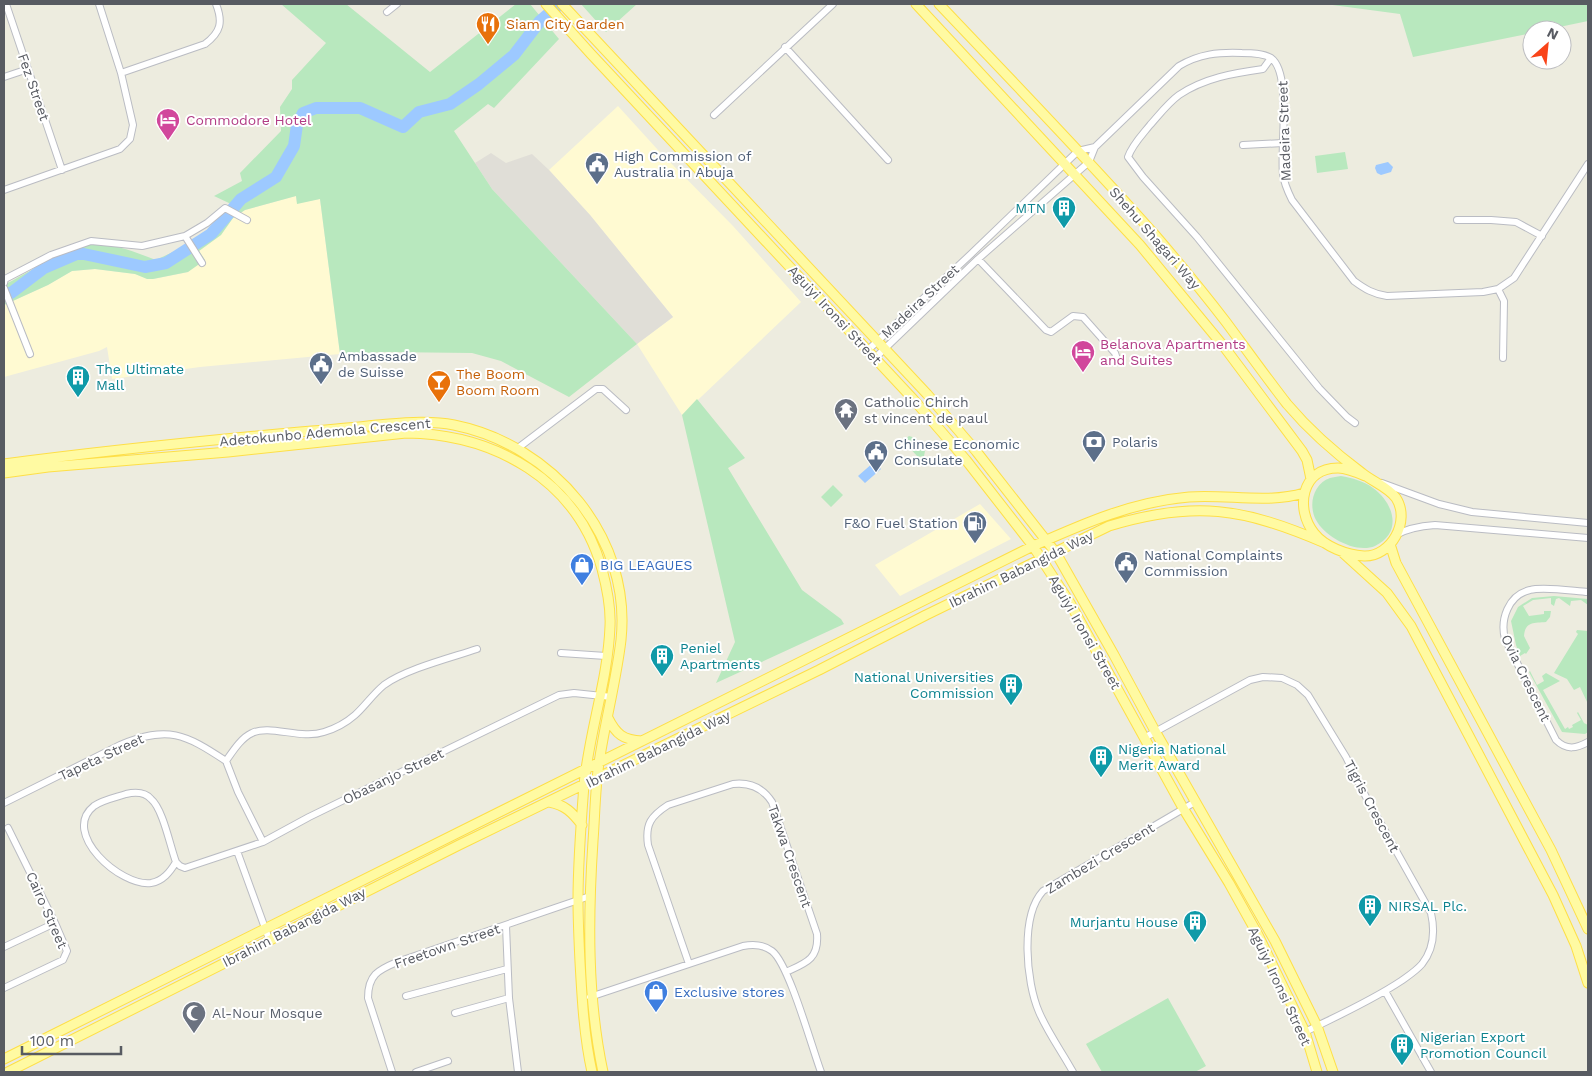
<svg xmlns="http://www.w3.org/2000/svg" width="1592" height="1076" font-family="'Work Sans',sans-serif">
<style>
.commercial{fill:#fffad2}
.industrial{fill:#e0ded7}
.green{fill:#b8e8be}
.water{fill:#9dc9ff}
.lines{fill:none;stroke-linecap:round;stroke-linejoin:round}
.river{stroke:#9dc9ff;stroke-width:12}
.minor-casing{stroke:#babcc3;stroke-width:8}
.major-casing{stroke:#fedf47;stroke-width:11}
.minor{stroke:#fff;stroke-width:6}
.major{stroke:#fffaa2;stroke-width:9}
.labels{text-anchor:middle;stroke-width:4;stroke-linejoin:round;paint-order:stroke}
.food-label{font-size:14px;fill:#c56008;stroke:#fff;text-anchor:start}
.street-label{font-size:14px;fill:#585b62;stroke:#fff}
.hotel-label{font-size:14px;fill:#b23c85;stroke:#fff;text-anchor:start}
.service-label{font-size:14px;fill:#4e5e75;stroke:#fff;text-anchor:start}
.culture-label{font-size:14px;fill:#0d838f;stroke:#fff;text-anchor:start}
.worship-label{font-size:14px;fill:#5b616d;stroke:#fff;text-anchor:start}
.shop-label{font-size:14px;fill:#366cbe;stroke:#fff;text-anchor:start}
</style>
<rect width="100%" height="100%" fill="#edecdf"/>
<path class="commercial" d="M618,106L658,150L733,226L801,302L682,415L637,344L673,317L590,215L549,170Z
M296,196L297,203L320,199L340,354L200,367L112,379L107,347L99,351L4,377V305L48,285L72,271L95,269L135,274L147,278L153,279L188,272L199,251L221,235L233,218L245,210Z
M980,504L1011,539L900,596L875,565Z"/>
<path class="industrial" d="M491,153L506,163L532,154L549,170L590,215L673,317L637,344L492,189L475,163Z"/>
<path class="green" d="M281,4H346L430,72L516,4H530L559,39L494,108L488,104L454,131L492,189L637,344L569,397L501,361L472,353L384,352L340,354L320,199L297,204L296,196L245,210L233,218L221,235L199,251L205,260L188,272L153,279H147L135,274L95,269L72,271L48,285L4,305V285C24,275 75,243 96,244C116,244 137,253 156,260C184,246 219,235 231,204L214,196L242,181L240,173L281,131L280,107L292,89V80L326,43Z
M581,4H637L606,32Z
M1325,4H1588V21L1545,30H1532V33L1413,57L1400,14Z
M1345,152L1348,169L1317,173L1315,156Z
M697,399L745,458L728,468L802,590L841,619L844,624L716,683L735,642L682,415Z
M909,436C916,437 922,445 925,451L924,456L918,457L906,444L905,439Z
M1341,476C1352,478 1364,481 1373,488C1394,503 1403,533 1375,546C1356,554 1325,537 1316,520C1308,505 1313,484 1330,478C1333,477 1337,477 1341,476Z
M833,485L843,495L831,507L821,497Z
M1554,596L1588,599V605L1581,600L1571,601L1570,606L1559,598L1556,599L1554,606L1551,604V598L1533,600L1523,606L1529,616L1544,614V611H1551L1550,617L1546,622C1535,623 1525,621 1524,636L1530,648L1526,654L1525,653L1520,656L1516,645L1511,621L1518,607L1532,598Z
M1577,630L1588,631V704L1580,687L1574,690L1567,679L1554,673L1578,634L1576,632Z
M1530,671L1537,685L1544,681L1542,676L1546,673L1560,681L1543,690L1565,729L1568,727L1569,729L1573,727L1572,725L1581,720L1577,713L1578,712L1584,723L1588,725V732L1585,734L1562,732L1529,672Z
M1168,998L1206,1066L1195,1072H1102L1086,1044Z"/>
<path class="water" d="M1388,162L1393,167L1391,172L1381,175L1377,173L1375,168L1376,165Z
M874,462L881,469L865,483L858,476Z"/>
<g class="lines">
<path class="river" d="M4,293H11L44,268L79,253L145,267L166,263L211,234L241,199L276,177L294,146L297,125L303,113L316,108H360L403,127L419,112L450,104L479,84L514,55L540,21L560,4"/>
<g class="minor-casing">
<path id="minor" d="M6,4L62,170
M387,12L397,4
M785,47L888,160
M1271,58L1263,69C1234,73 1204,78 1179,95C1168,103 1159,115 1150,125C1142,135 1132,145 1128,157L1143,177L1197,237L1319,388L1347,417L1355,423
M121,73L205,44C221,32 223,22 216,4
M4,77L28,69
M714,115L833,4
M1243,145L1283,143
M4,190L120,149L130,139L133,125L121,73L99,4
M1457,220H1491L1516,222L1542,236
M185,236L202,263
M978,259L1046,330L1051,332L1073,316L1083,317L1115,353L1118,362
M4,283L5,279L51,255L91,241L142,246L185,236L207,223L225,208L247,220
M4,288L30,354
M1498,289L1504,301L1503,358
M868,350L971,254L1078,151L1095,147L1179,66C1199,54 1218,52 1242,53C1251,53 1263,53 1271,58C1292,73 1280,149 1283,174C1284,184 1288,192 1292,200L1354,281C1365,289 1373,294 1387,296L1483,292L1498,289L1514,278L1588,164
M875,358L978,259L1089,162L1095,147
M518,448L596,389H603L626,410
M1382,483L1439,504L1472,512L1588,523
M1396,535C1408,528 1421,526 1435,525L1588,538
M1588,592C1573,591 1543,586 1530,590C1508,595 1500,620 1505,639L1556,740C1567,751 1577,748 1588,742
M561,653L606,656
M1144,738L1250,680L1263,677L1282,678L1297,685L1308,695L1346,757L1367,799L1431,913C1435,931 1434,949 1422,964C1416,971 1408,976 1401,981C1371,1001 1337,1016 1305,1032
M4,803L120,745C168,725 185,734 226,761
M263,842L238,792L226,761C233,751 241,738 252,733C270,724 301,740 324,732C334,729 347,722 355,715C365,706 373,694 384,685C406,669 450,658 477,649
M237,851L269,939
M176,862C170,872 163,881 151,883C121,887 60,833 94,806C102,800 117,797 126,794C135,792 145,792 151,799C163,809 170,846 176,862L180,866L185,868L263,842L309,817L559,695L574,693L612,697
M506,926L509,998L518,1072
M4,947L55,923
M689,964L648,845C645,824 651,816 668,805L733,784C750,782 763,788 772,802L817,934C819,959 806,963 786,972
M4,988L63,960L67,951L55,923L8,828
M1385,991L1431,1072
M406,996L507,969
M590,997L743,946C753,944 763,944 772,951C789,964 812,1048 821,1072
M455,1013L509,998
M392,1072L368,998C368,975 378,970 397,962L590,896
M416,1072L448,1061
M1073,1072C1062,1052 1048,1033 1039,1012C1026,982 1020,916 1043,891L1195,802"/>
</g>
<g class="major-casing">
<path id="major" d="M546,4L591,54L914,400L966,460L1033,546L1070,603L1183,808L1229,883L1258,935L1305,1032L1317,1072
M562,4L927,394L976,451L1056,553L1114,655L1155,731L1275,941L1317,1026L1333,1072
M916,4L1140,245L1225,348L1302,451L1307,460L1311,479
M939,4C1011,80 1085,156 1155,235C1179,263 1203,292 1226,322C1246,349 1266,377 1287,404C1309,430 1335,453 1362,473C1373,482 1388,487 1396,498C1411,521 1391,557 1364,556C1347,555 1325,547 1314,533C1295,509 1301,468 1338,468C1347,468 1356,472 1365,476
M4,464C102,451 201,441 300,432C326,430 351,428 377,425C403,423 429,420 454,425C553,445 632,537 621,640C616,682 605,722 599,763C595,789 595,815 593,841C588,917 587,997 603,1072
M4,473L48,467L228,452L406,433C495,434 577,480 602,569C607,588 611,606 610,626C608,680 589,732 584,785C581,823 578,862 578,900C578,921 579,941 580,962C582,998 584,1036 592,1072
M1390,544L1396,563L1551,850L1588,929
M1343,553L1387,593L1411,626L1553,895L1576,946L1588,983
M608,718C616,734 623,740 642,741
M549,802C565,805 572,812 582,825
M4,1059L1033,546C1085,523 1132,502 1189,497C1227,494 1267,504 1304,493
M8,1072L459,845L819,670L926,615L1109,526C1195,500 1243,508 1325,543"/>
</g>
<use href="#minor" class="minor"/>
<use href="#major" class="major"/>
</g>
<defs>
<g id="restaurant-pin" transform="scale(1.25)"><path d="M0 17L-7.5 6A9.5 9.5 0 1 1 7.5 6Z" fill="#e8710a" stroke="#fff"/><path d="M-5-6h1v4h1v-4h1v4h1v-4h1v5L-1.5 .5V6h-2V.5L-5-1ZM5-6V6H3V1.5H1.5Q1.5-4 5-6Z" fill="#fff"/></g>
<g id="hotel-pin" transform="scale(1.25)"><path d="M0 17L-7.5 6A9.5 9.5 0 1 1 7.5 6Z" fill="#d1479c" stroke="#fff"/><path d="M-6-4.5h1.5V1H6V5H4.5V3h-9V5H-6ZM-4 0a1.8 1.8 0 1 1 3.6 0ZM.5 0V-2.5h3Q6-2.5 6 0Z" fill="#fff"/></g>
<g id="civic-pin" transform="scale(1.25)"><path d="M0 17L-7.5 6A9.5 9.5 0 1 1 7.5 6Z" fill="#5c6f8a" stroke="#fff"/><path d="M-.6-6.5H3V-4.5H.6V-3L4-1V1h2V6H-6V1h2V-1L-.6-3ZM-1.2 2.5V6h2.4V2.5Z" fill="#fff"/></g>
<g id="building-pin" transform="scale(1.25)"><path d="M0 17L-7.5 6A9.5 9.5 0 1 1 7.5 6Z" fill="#0f9aa8" stroke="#fff"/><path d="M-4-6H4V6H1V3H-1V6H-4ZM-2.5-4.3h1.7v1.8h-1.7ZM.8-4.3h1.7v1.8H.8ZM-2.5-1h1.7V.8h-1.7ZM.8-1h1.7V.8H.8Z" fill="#fff"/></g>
<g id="bar-pin" transform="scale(1.25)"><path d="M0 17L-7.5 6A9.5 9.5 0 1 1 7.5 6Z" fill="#e8710a" stroke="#fff"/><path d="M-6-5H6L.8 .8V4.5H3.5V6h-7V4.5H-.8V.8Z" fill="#fff"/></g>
<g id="temple-pin" transform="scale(1.25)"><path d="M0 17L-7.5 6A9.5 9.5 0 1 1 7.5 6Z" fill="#6b7280" stroke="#fff"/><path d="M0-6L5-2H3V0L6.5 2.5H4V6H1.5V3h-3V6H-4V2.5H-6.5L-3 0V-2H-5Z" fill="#fff"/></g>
<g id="bank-pin" transform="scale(1.25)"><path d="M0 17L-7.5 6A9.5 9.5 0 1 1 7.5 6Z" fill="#5c6f8a" stroke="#fff"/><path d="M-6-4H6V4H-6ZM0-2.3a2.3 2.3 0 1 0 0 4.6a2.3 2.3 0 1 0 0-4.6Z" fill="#fff"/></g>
<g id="fuel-pin" transform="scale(1.25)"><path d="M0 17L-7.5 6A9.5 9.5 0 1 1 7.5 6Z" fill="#5c6f8a" stroke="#fff"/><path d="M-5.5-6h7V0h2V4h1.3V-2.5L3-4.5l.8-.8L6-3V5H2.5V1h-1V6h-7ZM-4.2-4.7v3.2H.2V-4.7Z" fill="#fff"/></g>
<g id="shop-pin" transform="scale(1.25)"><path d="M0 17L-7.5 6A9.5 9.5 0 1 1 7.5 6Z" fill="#3f7fe0" stroke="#fff"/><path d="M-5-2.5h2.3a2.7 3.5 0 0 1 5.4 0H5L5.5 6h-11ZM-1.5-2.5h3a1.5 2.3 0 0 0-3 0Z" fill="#fff"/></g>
<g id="mosque-pin" transform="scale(1.25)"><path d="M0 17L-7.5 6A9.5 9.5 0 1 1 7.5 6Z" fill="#6b7280" stroke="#fff"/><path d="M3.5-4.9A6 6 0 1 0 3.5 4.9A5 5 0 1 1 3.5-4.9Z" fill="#fff"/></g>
</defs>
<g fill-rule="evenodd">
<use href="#restaurant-pin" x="488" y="24"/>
<use href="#hotel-pin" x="168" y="120"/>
<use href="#civic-pin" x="597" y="164"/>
<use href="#building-pin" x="1064" y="208"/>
<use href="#hotel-pin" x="1083" y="352"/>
<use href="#civic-pin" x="321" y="364"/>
<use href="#building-pin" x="78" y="377"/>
<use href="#bar-pin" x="439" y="382"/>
<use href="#temple-pin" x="846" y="410"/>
<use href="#bank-pin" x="1094" y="442"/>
<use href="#civic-pin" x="876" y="452"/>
<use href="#fuel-pin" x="975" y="523"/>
<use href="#civic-pin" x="1126" y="563"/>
<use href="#shop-pin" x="582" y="565"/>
<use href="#building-pin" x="662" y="656"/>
<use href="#building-pin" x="1011" y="685"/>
<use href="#building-pin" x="1101" y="757"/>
<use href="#building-pin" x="1370" y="906"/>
<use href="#building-pin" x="1195" y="922"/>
<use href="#shop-pin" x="656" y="992"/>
<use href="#mosque-pin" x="194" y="1013"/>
<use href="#building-pin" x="1402" y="1045"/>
</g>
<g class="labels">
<g class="food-label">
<text x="506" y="29">Siam City Garden</text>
<text x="456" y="379">The Boom<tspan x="456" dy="16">Boom Room</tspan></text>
</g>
<g class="street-label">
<text transform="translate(34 87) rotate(71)" y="5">Fez Street</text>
<text transform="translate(1284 131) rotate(-92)" y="5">Madeira Street</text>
<text transform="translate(1155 238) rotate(49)" y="5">Shehu Shagari Way</text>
<text transform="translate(920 301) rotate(-43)" y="5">Madeira Street</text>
<text transform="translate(835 315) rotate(47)" y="5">Aguiyi Ironsi Street</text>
<text transform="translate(325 432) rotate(-5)" y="5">Adetokunbo Ademola Crescent</text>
<text transform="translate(1021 569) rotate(-26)" y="5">Ibrahim Babangida Way</text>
<text transform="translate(1085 632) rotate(60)" y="5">Aguiyi Ironsi Street</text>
<text transform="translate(1526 678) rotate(64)" y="5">Ovia Crescent</text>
<text transform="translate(658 749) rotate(-26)" y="5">Ibrahim Babangida Way</text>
<text transform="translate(101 757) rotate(-25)" y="5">Tapeta Street</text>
<text transform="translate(393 776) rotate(-26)" y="5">Obasanjo Street</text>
<text transform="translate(1372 806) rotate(62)" y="5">Tigris Crescent</text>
<text transform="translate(790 856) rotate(71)" y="5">Takwa Crescent</text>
<text transform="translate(1100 858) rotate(-31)" y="5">Zambezi Crescent</text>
<text transform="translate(47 910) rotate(66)" y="5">Cairo Street</text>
<text transform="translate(294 927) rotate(-27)" y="5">Ibrahim Babangida Way</text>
<text transform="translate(447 946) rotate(-19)" y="5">Freetown Street</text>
<text transform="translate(1280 986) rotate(65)" y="5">Aguiyi Ironsi Street</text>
</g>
<g class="hotel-label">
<text x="186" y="125">Commodore Hotel</text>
<text x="1100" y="349">Belanova Apartments<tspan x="1100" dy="16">and Suites</tspan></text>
</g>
<g class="service-label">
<text x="614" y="161">High Commission of<tspan x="614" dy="16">Australia in Abuja</tspan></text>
<text x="338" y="361">Ambassade<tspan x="338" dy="16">de Suisse</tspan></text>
<text x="1112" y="447">Polaris</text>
<text x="894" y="449">Chinese Economic<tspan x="894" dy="16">Consulate</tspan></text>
<text x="958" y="528" text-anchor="end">F&amp;O Fuel Station</text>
<text x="1144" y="560">National Complaints<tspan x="1144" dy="16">Commission</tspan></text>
</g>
<g class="culture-label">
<text x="1046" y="213" text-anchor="end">MTN</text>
<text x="96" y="374">The Ultimate<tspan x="96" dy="16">Mall</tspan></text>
<text x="680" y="653">Peniel<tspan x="680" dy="16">Apartments</tspan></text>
<text x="994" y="682" text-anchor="end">National Universities<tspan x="994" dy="16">Commission</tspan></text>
<text x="1118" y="754">Nigeria National<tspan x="1118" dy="16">Merit Award</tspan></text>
<text x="1388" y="911">NIRSAL Plc.</text>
<text x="1178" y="927" text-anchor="end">Murjantu House</text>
<text x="1420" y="1042">Nigerian Export<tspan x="1420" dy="16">Promotion Council</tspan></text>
</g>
<g class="worship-label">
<text x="864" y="407">Catholic Chirch<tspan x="864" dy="16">st vincent de paul</tspan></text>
<text x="212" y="1018">Al-Nour Mosque</text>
</g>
<g class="shop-label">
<text x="600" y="570">BIG LEAGUES</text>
<text x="674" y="997">Exclusive stores</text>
</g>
</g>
<rect width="1592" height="1076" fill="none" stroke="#585b62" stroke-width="10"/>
<g transform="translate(1547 45) rotate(27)"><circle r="24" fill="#ffffff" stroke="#bcbdc0"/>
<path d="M0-4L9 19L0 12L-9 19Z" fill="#f94419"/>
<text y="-8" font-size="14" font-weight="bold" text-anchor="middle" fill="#585b62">N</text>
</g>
<path d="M22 1046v8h99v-8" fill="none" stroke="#585b62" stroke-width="2.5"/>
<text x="30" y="1046" font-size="15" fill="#585b62" stroke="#ffffff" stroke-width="4" paint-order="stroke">100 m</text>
</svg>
